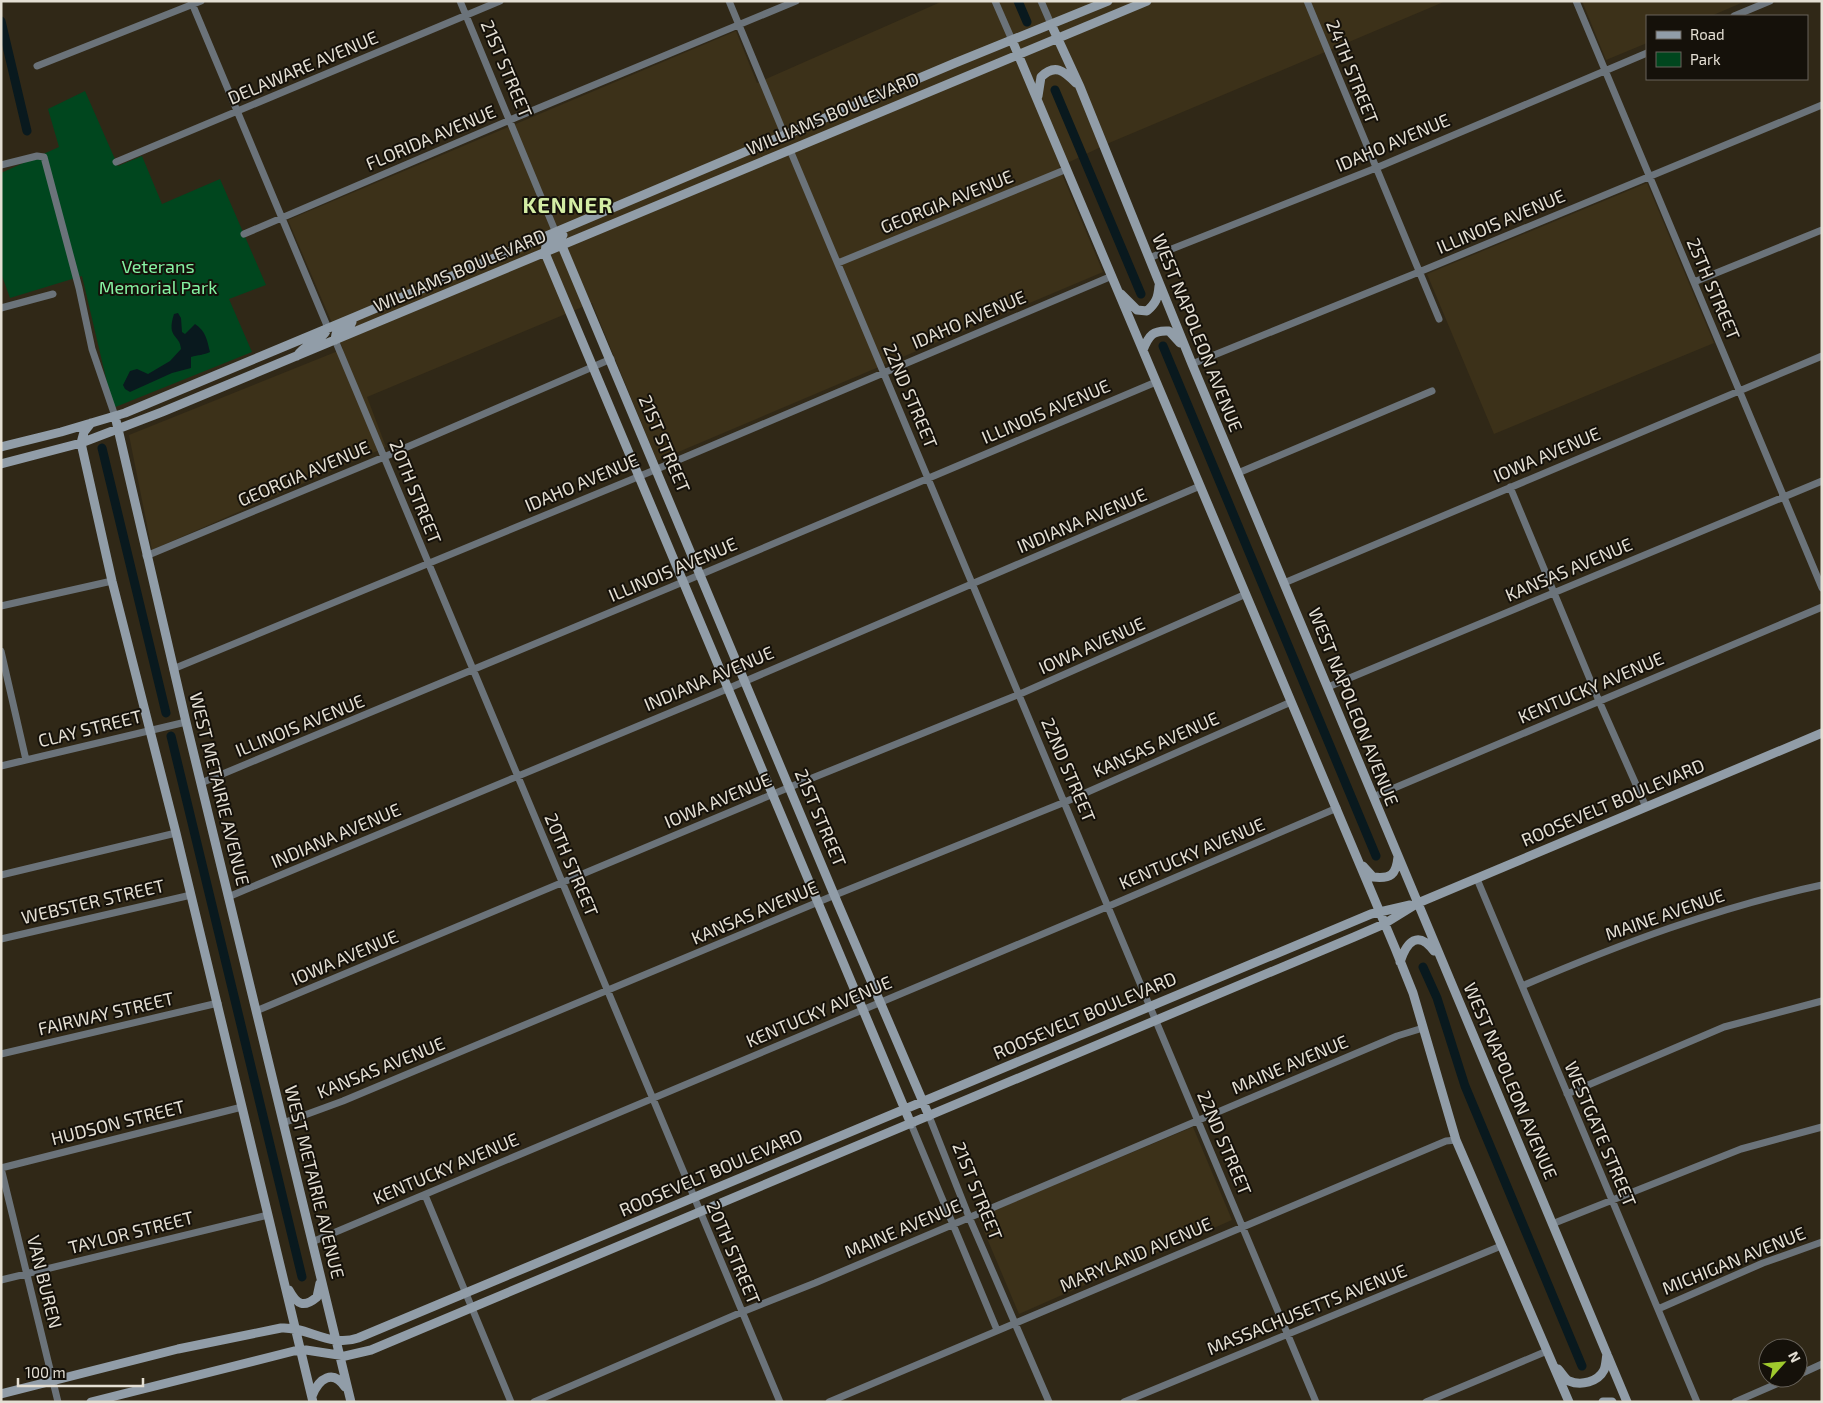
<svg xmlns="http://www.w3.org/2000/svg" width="1823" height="1403" font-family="'Exo 2',sans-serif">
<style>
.built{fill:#3c3119}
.green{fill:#00461e}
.water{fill:#09191e}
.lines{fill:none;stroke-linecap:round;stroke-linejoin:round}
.canal{stroke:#09191e;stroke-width:9}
.street{stroke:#6b737a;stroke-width:7}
.secondary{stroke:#919da8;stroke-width:9}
.labels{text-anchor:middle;stroke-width:4;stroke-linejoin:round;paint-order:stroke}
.street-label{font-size:18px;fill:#e4dfd4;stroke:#15110a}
.park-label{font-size:18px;fill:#86f3a3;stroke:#15110a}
.district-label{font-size:22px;font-weight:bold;letter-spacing:1px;fill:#d3eda4;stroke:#15110a}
</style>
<rect width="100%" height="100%" fill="#302817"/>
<path class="built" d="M943,1H1446L1109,143L1059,167L1103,272L657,461L592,303L367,397L386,447L152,550L129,435L343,349L288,220L736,31L757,83Z
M1582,1H1746L1711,16H1647V43L1606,60Z
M1647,183L1714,343L1494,434L1427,274Z
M1193,1127L1232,1220L1019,1314L978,1217Z"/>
<path class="green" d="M85,91L118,166L142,156L162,204L220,179L266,285L229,299L252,352L113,408L82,276L10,298L1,273V173L59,147L48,109Z"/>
<path class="water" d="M178,313L181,318L182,332L185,334L195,324C206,331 207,340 210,352C204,355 198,355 191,357V368L172,373L130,392L125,389L123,385L130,371L137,369L148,374L170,361L181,349C180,334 166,339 174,314Z"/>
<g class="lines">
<path class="canal" d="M1018,1L1027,22
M1,21L27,131
M1055,90L1141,294
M1163,346L1376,856
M102,448L166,713
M171,736L302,1277
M1423,967L1437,998L1465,1086L1582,1366"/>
<path class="street" d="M191,1L328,328
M460,1L556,233
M729,1L785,136
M995,1L1012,40
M1041,1L1051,24
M1307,1L1439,319
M1576,1L1822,588
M1734,16L1770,1
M37,66L201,1
M790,150L1316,1402
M116,162L500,1
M1,165L37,156L44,157L79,288L92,349L115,416
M244,234L517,117L796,1
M1149,258L1376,168L1647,53
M838,263L1067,169
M1694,282L1822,230
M1,308L53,294
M335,340L780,1402
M1192,364L1419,272L1822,105
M1238,473L1432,391
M1510,487L1599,701L1646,807
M146,556L384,457L611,359
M1284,583L1822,356
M1,606L112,581
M1,651L26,760
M173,669L657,469L1112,276
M1328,687L1822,481
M1,766L186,722
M201,783L671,587L1156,382
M1373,797L1822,607
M1,875L176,833
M1477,879L1697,1402
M228,897L727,689L1200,486
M1,939L191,895
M1522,986C1620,944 1718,907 1822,885
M256,1011L790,787L1020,694L1246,594
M1,1054L218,1003
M1567,1094L1724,1027L1822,1001
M929,1116L969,1217L1049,1402
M283,1123L343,1101L835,895L1065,802L1291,702
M911,1124L997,1330
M1,1168L242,1107
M1,1168L58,1402
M425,1195L511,1402
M1552,1224L1741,1149L1822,1127
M312,1242L1109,906L1337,808
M1,1280L268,1215
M1658,1309L1763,1263L1822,1242
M1798,1375L1822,1364
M534,1402L742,1312L815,1283L1397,1036L1423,1028
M829,1402L1446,1141L1456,1140
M1124,1402L1501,1246
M1426,1402L1547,1351
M1735,1402L1790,1378"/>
<path class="secondary" d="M1051,24L1080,87L1192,364L1627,1402
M1012,40L1395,948L1413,993L1456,1140L1569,1402
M1038,96L1041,77C1055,63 1064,71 1076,83
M563,235L546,245L545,253L911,1124
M562,246L838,904L929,1116
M1121,294L1137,310L1147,311C1156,303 1158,298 1159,286
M335,340L336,334L350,326L352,322
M1143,350C1149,335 1153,330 1169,331L1180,343
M297,356C307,341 320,344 328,328
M115,416L186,722L351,1402
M91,423L84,432L81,443L112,581L176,833L313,1402
M1,447L61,432L125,413L355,317L955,63L1108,1
M1,464L81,443L162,412L1147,1
M1363,866L1373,877C1391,879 1396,875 1398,857
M1400,962C1407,941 1418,930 1434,951
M289,1290C297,1305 304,1308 317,1297L320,1283
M1558,1369C1562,1373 1565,1379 1569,1381C1581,1386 1598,1382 1604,1370C1606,1365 1606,1359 1607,1354
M1,1394L178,1349L281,1328C307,1326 330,1348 358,1338L1371,914L1410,905
M312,1396C319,1378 333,1369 345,1387
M91,1402L294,1351L306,1350L345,1356L371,1350L1354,937L1384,924L1418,903L1822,733
M1603,1402H1612"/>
</g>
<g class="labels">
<g class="street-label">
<text transform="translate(303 68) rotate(-23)" y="6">DELAWARE AVENUE</text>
<text transform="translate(506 69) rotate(67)" y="6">21ST STREET</text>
<text transform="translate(1352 72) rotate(68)" y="6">24TH STREET</text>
<text transform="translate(833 114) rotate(-23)" y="6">WILLIAMS BOULEVARD</text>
<text transform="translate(431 138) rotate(-23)" y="6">FLORIDA AVENUE</text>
<text transform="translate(1393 143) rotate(-23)" y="6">IDAHO AVENUE</text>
<text transform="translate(947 202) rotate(-22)" y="6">GEORGIA AVENUE</text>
<text transform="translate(1501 222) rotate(-23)" y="6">ILLINOIS AVENUE</text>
<text transform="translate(460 271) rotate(-23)" y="6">WILLIAMS BOULEVARD</text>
<text transform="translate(1713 289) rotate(67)" y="6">25TH STREET</text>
<text transform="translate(969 320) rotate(-23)" y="6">IDAHO AVENUE</text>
<text transform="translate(1197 333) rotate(68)" y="6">WEST NAPOLEON AVENUE</text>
<text transform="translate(910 396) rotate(67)" y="6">22ND STREET</text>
<text transform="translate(1046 412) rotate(-23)" y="6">ILLINOIS AVENUE</text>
<text transform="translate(664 444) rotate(67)" y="6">21ST STREET</text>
<text transform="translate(1547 455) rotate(-23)" y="6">IOWA AVENUE</text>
<text transform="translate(304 474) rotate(-23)" y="6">GEORGIA AVENUE</text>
<text transform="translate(582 483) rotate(-23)" y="6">IDAHO AVENUE</text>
<text transform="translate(415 492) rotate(68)" y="6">20TH STREET</text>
<text transform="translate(1082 521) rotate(-23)" y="6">INDIANA AVENUE</text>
<text transform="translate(673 570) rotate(-23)" y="6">ILLINOIS AVENUE</text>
<text transform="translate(1569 570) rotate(-23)" y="6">KANSAS AVENUE</text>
<text transform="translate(1092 646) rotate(-24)" y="6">IOWA AVENUE</text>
<text transform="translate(709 679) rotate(-23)" y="6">INDIANA AVENUE</text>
<text transform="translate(1591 688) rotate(-23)" y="6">KENTUCKY AVENUE</text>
<text transform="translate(1353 707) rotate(68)" y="6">WEST NAPOLEON AVENUE</text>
<text transform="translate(300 726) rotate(-22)" y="6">ILLINOIS AVENUE</text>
<text transform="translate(90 729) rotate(-14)" y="6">CLAY STREET</text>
<text transform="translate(1156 745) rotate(-24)" y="6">KANSAS AVENUE</text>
<text transform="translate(1068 770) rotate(67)" y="6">22ND STREET</text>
<text transform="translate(219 789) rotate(76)" y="6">WEST METAIRIE AVENUE</text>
<text transform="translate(718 801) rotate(-23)" y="6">IOWA AVENUE</text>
<text transform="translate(1613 803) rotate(-23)" y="6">ROOSEVELT BOULEVARD</text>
<text transform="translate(820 818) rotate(67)" y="6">21ST STREET</text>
<text transform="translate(336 836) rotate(-23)" y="6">INDIANA AVENUE</text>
<text transform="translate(1192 854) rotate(-23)" y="6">KENTUCKY AVENUE</text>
<text transform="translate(571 865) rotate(67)" y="6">20TH STREET</text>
<text transform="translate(93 902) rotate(-13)" y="6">WEBSTER STREET</text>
<text transform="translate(755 913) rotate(-23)" y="6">KANSAS AVENUE</text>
<text transform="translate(1665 915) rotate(-19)" y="6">MAINE AVENUE</text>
<text transform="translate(345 958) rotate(-23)" y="6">IOWA AVENUE</text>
<text transform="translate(819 1012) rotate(-23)" y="6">KENTUCKY AVENUE</text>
<text transform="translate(106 1014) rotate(-13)" y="6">FAIRWAY STREET</text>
<text transform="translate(1085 1016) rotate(-23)" y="6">ROOSEVELT BOULEVARD</text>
<text transform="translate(1290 1065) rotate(-23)" y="6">MAINE AVENUE</text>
<text transform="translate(381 1068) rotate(-22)" y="6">KANSAS AVENUE</text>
<text transform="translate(1510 1081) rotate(67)" y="6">WEST NAPOLEON AVENUE</text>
<text transform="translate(118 1123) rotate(-14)" y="6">HUDSON STREET</text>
<text transform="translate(1600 1134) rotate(67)" y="6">WESTGATE STREET</text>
<text transform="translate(1224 1143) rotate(67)" y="6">22ND STREET</text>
<text transform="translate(446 1169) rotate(-23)" y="6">KENTUCKY AVENUE</text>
<text transform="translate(711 1173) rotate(-23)" y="6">ROOSEVELT BOULEVARD</text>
<text transform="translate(314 1182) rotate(76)" y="6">WEST METAIRIE AVENUE</text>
<text transform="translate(977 1191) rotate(68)" y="6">21ST STREET</text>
<text transform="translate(903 1229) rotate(-23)" y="6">MAINE AVENUE</text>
<text transform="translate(131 1233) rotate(-14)" y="6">TAYLOR STREET</text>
<text transform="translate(733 1253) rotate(67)" y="6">20TH STREET</text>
<text transform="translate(1136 1255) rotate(-23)" y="6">MARYLAND AVENUE</text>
<text transform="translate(1734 1261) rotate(-22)" y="6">MICHIGAN AVENUE</text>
<text transform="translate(44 1282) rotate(76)" y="6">VAN BUREN</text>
<text transform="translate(1307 1310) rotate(-22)" y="6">MASSACHUSETTS AVENUE</text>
</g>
<g class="park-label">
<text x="158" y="273">Veterans<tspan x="158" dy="21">Memorial Park</tspan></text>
</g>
<g class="district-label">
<text x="568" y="213">KENNER</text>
</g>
</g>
<rect width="1823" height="1403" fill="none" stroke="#e4dfd4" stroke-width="5"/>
<rect x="1646" y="15" width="162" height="65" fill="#15110a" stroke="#68635b"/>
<rect x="1656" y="31" width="25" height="8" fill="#919da8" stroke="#68635b"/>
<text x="1690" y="40" font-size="15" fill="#e4dfd4">Road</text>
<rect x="1656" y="52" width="25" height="15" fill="#00461e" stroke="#68635b"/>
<text x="1690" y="65" font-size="15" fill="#e4dfd4">Park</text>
<g transform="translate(1783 1363) rotate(63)"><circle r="24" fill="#15110a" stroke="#68635b"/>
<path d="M0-4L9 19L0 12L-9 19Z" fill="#9fca2d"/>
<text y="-8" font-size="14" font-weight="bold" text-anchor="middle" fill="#e4dfd4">N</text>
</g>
<path d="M18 1378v8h125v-8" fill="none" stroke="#e4dfd4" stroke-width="2.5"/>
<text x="25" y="1378" font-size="15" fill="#e4dfd4" stroke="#15110a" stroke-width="4" paint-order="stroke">100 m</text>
</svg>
